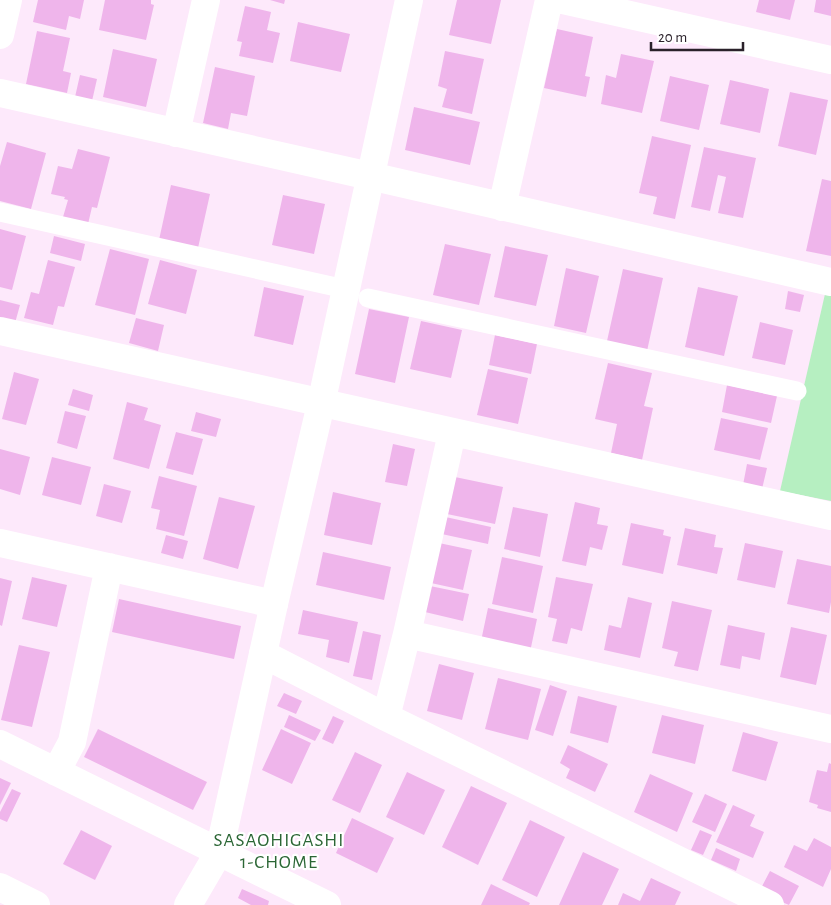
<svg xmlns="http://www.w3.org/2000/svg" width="831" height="905" font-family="'Alegreya Sans',sans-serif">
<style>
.green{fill:#b6efc1}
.building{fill:#efb5eb}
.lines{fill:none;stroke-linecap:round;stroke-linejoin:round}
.service{stroke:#fff;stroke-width:19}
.minor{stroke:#fff;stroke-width:28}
.tertiary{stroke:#fff;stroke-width:28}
.labels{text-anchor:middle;stroke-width:4.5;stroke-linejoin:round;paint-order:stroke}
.neighbourhood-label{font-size:19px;letter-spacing:1px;fill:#2b6635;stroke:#fff}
</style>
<rect width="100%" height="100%" fill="#fde9fb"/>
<path class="green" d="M825,294L831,295V501L780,491Z"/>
<path class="building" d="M38,0H84L80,19L69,16L66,30L33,22Z
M105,0H151V4L154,5L146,40L99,30Z
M270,0H285L284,4Z
M457,0H501L491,44L449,35Z
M759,0H795L790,20L756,12Z
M816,0H831V16L814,12Z
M245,6L271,12L267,30L280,33L273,63L239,56L242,42L237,41Z
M298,22L350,34L341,72L290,61Z
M557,29L593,37L585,76L590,77L586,97L544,88Z
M37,31L70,38L63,71L71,73L67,93L26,84Z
M113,49L157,59L146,107L103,97Z
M445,51L484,59L472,114L442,107L447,89L438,86Z
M621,54L654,61L642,113L601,104L606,75L616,78Z
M215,67L255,76L247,116L231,113L228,129L203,123Z
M80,75L97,79L92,101L75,97Z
M670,76L709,85L699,130L660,121Z
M730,80L769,89L760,133L720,124Z
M790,92L828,100L816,155L778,146Z
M414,107L480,122L470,165L405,150Z
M652,136L691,145L675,219L653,214L657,197L639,193Z
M7,142L46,153L31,209L0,201V166Z
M704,147L756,158L743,218L718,213L726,177L718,175L710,211L691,207Z
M78,149L110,157L97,208L92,207L88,224L63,217L68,200L64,199L65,197L51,194L58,166L72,169Z
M822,179L831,181V256L806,251Z
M171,185L210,194L198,248L159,240Z
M283,195L325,204L314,254L272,245Z
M0,229L26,236L12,290L0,287Z
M54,236L85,244L81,261L50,253Z
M445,244L491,254L479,305L433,295Z
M505,246L548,255L536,306L494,297Z
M110,249L149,259L135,315L95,305Z
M48,260L75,267L64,307L58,306L53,325L24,318L31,292L39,294Z
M160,260L197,270L186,314L148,304Z
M566,268L599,276L586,333L554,326Z
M623,269L663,278L647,351L607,341Z
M264,287L304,296L293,345L254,336Z
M698,287L738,296L724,356L685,347Z
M788,291L804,295L800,312L785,309Z
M0,300L20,305L15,323L0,319Z
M369,309L409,317L395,383L355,374Z
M136,318L164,325L158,351L129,343Z
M421,321L462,330L451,378L410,369Z
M760,322L793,330L785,365L752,358Z
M495,335L537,344L531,374L489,365Z
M608,363L652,373L644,406L653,408L642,460L611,453L617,424L595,419Z
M488,369L528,378L518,424L477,415Z
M14,372L39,379L26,425L2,419Z
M727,385L777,396L771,423L722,412Z
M73,389L93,395L89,411L68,405Z
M127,402L148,408L144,420L161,425L149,469L113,459Z
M65,411L86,416L77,449L57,443Z
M196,412L221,419L216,437L191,431Z
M721,418L768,428L760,460L714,450Z
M176,432L203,439L193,475L166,468Z
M393,444L415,449L407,486L385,482Z
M0,449L30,457L20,495L0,489Z
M52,457L91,467L81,505L42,495Z
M747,464L767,468L762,489L743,485Z
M159,476L197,486L184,536L156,529L160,510L151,508Z
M455,477L503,487L495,524L447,514Z
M104,484L131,491L122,523L96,516Z
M333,492L381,503L372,545L324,535Z
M219,497L255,506L238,569L203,559Z
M575,502L600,508L597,524L608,526L602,550L590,547L586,566L562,561Z
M513,507L548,514L540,557L504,549Z
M441,516L491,527L488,544L437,533Z
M631,523L664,530L663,535L671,537L663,574L622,565Z
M685,528L716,535L714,547L723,548L717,574L677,565Z
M166,535L188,541L183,559L161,553Z
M439,543L472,550L463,590L431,583Z
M745,543L783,551L775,588L737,580Z
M323,552L391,567L384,600L316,585Z
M502,557L543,566L533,613L492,604Z
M797,559L831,566V602L829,613L787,604Z
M32,577L67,585L57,627L22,619Z
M556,577L593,584L582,631L571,628L567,644L552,641L557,619L548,617Z
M0,578L12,581L2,626L0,625Z
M430,586L469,594L463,621L425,612Z
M628,597L652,603L640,658L604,650L609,625L621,628Z
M119,599L241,626L234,659L112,632Z
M672,601L712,610L698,671L674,666L678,652L662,648Z
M488,608L537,619L530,652L481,641Z
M303,610L358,622L349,663L326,657L329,640L298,634Z
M728,625L765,633L760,660L742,656L740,669L720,665Z
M791,627L827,635L816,685L780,677Z
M363,631L381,635L372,680L353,676Z
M19,645L50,652L32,727L1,720Z
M439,664L474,673L462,720L427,711Z
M498,678L541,689L528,740L485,729Z
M550,685L567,691L553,736L535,730Z
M284,693L302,701L296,714L277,706Z
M578,696L617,706L608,743L570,733Z
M289,715L321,730L315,741L284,727Z
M662,715L704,725L695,764L652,753Z
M333,716L344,721L333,744L322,739Z
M98,729L207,782L193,810L84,757Z
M281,729L311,743L292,784L262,770Z
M743,732L778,742L766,781L732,771Z
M568,745L608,764L595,792L566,778L570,769L560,763Z
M355,752L382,765L360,813L332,800Z
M829,763L831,764V812L817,808L818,805L809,802L817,770L827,772Z
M407,772L445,790L424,835L386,817Z
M650,774L693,793L677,832L634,812Z
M0,778L11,783L0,805Z
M471,786L507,803L478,865L442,847Z
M12,789L21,793L7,822L0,819V812Z
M705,794L727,804L715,832L692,822Z
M733,805L755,815L750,826L764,832L753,858L716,842Z
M352,818L394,838L377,873L336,853Z
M530,820L565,837L537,897L502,880Z
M81,830L112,846L95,880L63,864Z
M700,830L712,835L703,855L691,850Z
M814,838L831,847V869L823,887L784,867L794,845L807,851Z
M716,848L740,859L736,871L711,860Z
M583,852L619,869L602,905H559Z
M770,871L799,886L789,905L759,892Z
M651,878L681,892L675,905H618L623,893L640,901Z
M491,884L530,903L529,905H481Z
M242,889L269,901L268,905H251L238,898Z"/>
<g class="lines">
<path class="service" d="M0,212L345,289
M368,298L797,391"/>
<path class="minor" d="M563,0L831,60
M0,35L8,0
M0,93L370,176L831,282
M176,133L206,0
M502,207L549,0
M0,331L831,516
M452,433L407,634L831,729
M0,543L274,604
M263,654L386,717L770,905
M386,717L407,634
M0,744L327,905
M56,772L72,742L109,567"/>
<path class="tertiary" d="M0,887L36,905
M188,905L219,852L274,604L321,404L409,0"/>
</g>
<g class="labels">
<g class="neighbourhood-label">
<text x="279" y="846">SASAOHIGASHI<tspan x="279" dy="22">1-CHOME</tspan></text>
</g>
</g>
<path d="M651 42v8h92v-8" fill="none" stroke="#2a212a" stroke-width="2.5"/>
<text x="658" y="42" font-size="15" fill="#2a212a" stroke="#ffffff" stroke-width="4" paint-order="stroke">20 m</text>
</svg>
